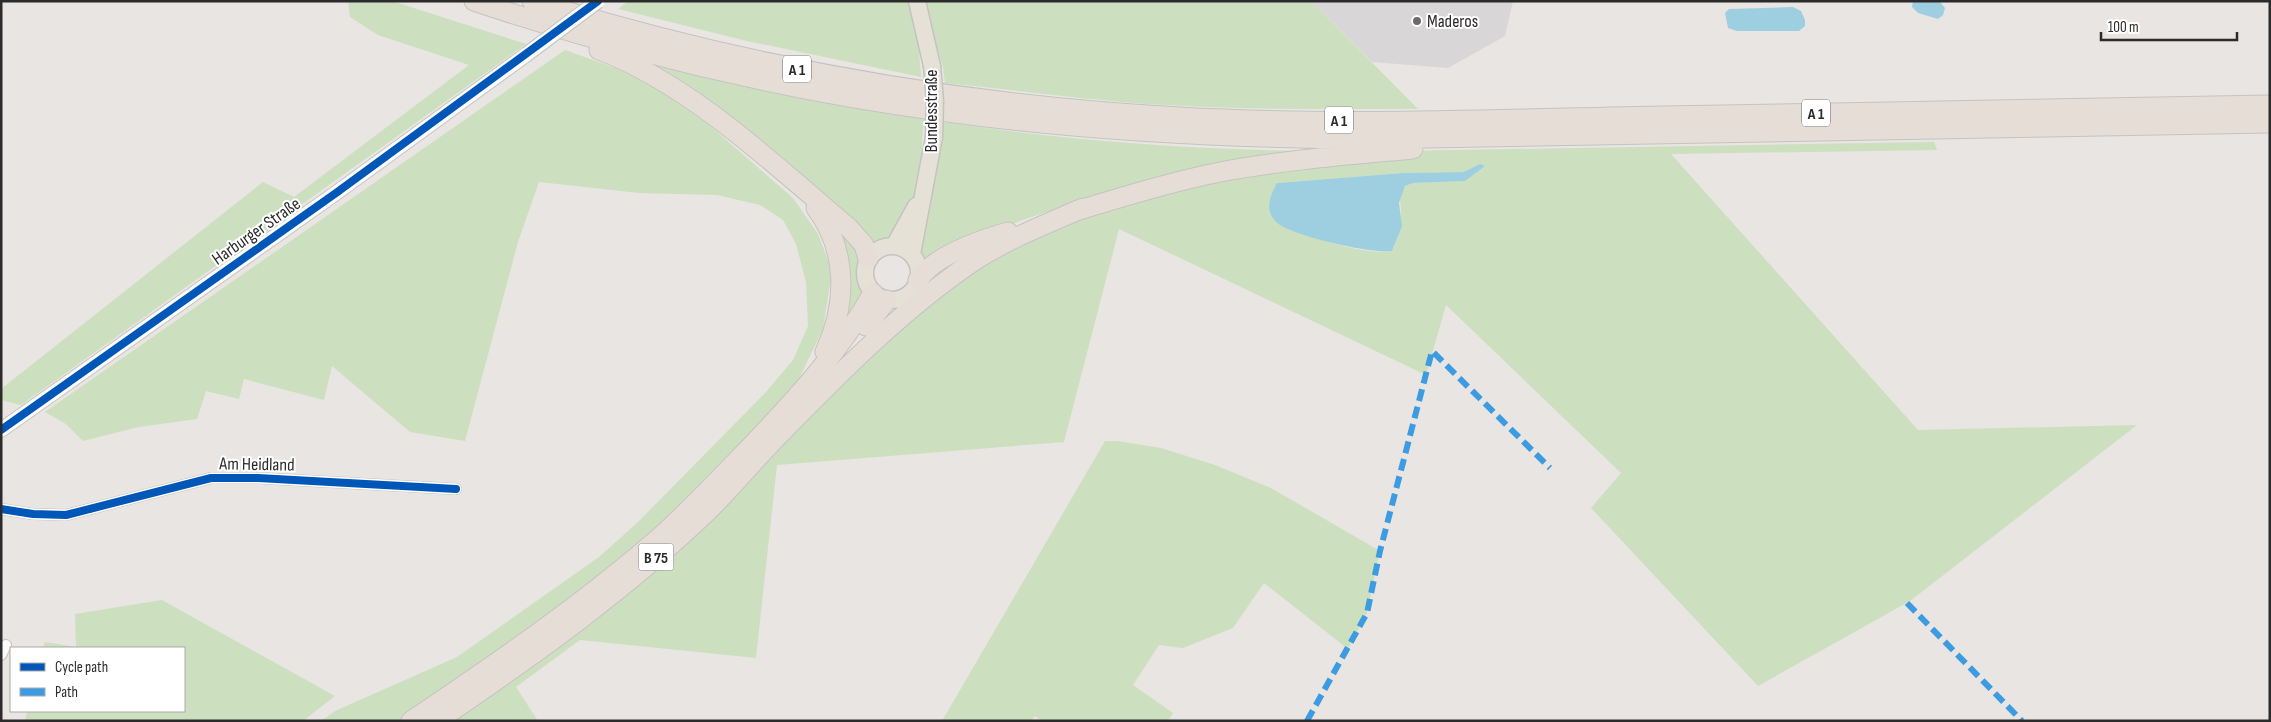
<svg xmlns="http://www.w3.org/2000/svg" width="2271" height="722" font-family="'Sofia Sans Condensed',sans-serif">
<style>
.industrial{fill:#d9d6d8}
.green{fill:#cce0bf;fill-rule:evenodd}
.water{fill:#9ecfe1}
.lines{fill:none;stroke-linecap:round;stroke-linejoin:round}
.street-casing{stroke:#c4c4c4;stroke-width:12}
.secondary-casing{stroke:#c4c4c4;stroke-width:16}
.primary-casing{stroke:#c5c3c2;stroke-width:19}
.highway-casing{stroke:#c5c3c2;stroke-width:21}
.street{stroke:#fcfbfb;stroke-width:10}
.secondary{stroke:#fcfbfb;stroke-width:14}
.primary{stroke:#e5e1d6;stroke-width:16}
.highway{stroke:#e6ddd6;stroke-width:19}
.secondary-bridge-casing{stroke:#c4c4c4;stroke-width:16;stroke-linecap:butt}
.primary-bridge-casing{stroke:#c5c3c2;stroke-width:19;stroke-linecap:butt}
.secondary-bridge{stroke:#fcfbfb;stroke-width:14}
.primary-bridge{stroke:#e5e1d6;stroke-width:16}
.quiet{stroke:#3d9ce1;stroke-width:6;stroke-dasharray:12 6;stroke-linecap:butt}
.cycleway-casing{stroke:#fff;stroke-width:11}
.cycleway{stroke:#0057b8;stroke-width:8}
.poi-dot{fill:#6d6c6b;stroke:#fff;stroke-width:2}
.labels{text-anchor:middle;stroke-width:4;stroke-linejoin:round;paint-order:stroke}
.shield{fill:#fff;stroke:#6b6b6b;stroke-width:1}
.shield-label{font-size:16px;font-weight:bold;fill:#2b2b2b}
.poi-label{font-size:18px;fill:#2b2b2b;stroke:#fff;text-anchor:start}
.street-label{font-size:18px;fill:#2b2b2b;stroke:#fff}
</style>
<rect width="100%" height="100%" fill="#e8e5e2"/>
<path class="industrial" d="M1311,1H1513L1505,36L1448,68L1372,62Z"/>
<path class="green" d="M348,1H392L526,44L21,405L1,400V389L263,182L294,197L469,65L378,35L350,17Z
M628,1H907L918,38L921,77L747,41L618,9Z
M924,1H1311L1418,109C1341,109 1264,110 1187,106C1106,103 1026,91 945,83L943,68Z
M565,50L621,70L654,85L709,125L793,198L818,234L832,271L823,329L793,391L644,543L542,624L403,721H321L335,711L457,657L599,557L638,522L765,393L793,360L808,326L806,282L796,244L783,220L760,205L717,195L639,193L539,182L518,242L465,441L410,432L332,366L324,400L244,379L239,399L206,391L197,419L139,427L83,441L66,424L45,412Z
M638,61C859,117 1085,149 1314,151C1181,177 1045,199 924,263L921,261L918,249L933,186L939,152L941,151L943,130L923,127L922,147L926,149L917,192L896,238L871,247Z
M1934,142L1937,150L1671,154L1918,430L2137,425L1910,601L1758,686L1591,508L1621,473L1446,305L1426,375L1119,229L1064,442L777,465L756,658L580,640L516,687L538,721H448L877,346L986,258L1122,202L1291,166L1399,151ZM1480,164L1465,181L1413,183L1405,186C1396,201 1402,202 1401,216C1400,228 1397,241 1392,251C1361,255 1321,239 1291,230L1277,183L1403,173L1465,172Z
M830,218L857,242L862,259L859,275L864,292L846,328Z
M1105,441H1118L1161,448L1215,465L1271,488L1380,551L1367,613L1348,649L1264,583L1233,628L1183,648L1159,645L1133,685L1173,713L1168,721H1042L1035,716L1031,721H942Z
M162,600L335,696L303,721H25L27,711H184V648H43L45,642L76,647L75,614Z"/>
<path class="water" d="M1913,1L1940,2L1945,8L1943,15L1938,19L1918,13L1912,7Z
M1793,7L1801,11L1805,20V26L1799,31H1737L1728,28L1725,13L1729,9Z
M1480,164L1485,166L1465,181L1413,183L1405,186L1399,203L1402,226L1392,251C1372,254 1291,236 1276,222C1264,210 1270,196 1277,183L1403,173L1464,172Z"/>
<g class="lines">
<g class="street-casing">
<path id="street" d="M1,509L33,514L66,515L211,478H258L456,489
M1,655L6,645"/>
</g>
<g class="secondary-casing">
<path id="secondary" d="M1,430L336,193L527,54"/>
</g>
<g class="primary-casing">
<path id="primary" d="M917,1L932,66
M865 273a27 27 0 1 1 54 0a27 27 0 1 1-54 0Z
M894,246L916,206
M912,254L934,137"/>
</g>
<g class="highway-casing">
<path id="highway" d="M474,1C625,52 783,90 940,111C1082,131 1225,138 1369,139L2270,123
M532,1C741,66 960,105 1179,117C1340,126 1502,119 1663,116C1865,112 2067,108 2270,105
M599,50C689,83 776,166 849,228L864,245L868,259
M816,208C848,251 847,304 825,352
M1073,212C1121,197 1170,182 1220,172C1284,160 1349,155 1413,149
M918,280C935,255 980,240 1008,232
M866,326L887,300
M411,721C497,663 582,605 660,537C692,508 721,477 751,446C796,399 841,350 873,293
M437,721C533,656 627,589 710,509C735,484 757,457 781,433C841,372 903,309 974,261C1008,239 1046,224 1083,208"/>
</g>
<use href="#street" class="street"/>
<use href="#secondary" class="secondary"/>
<use href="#primary" class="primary"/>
<use href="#highway" class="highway"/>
<g class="secondary-bridge-casing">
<path id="secondary-bridge" d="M527,54L598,1"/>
</g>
<g class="primary-bridge-casing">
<path id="primary-bridge" d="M932,66L935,101L934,137"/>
</g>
<use href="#secondary-bridge" class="secondary-bridge"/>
<use href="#primary-bridge" class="primary-bridge"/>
<path class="quiet" d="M1907,603L2022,721
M1307,721L1367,613L1380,551L1432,351L1550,468"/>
<g class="cycleway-casing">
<path id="cycleway" d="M1,430L336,193L598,1
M1,509L33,514L66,515L211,478H258L456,489"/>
</g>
<use href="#cycleway" class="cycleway"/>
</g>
<circle class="poi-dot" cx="1417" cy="21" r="5"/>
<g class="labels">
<g class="shield">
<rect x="783" y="55.5" width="28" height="27" rx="4"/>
<rect x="1802" y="99.5" width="28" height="27" rx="4"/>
<rect x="1325" y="106.5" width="28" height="27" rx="4"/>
<rect x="638.5" y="543.5" width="35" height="27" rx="4"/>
</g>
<g class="shield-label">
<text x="797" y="75">A 1</text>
<text x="1816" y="119">A 1</text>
<text x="1339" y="126">A 1</text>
<text x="656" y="563">B 75</text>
</g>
<g class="poi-label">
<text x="1427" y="27">Maderos</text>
</g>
<g class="street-label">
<text transform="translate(931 111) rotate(-90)" y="6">Bundesstraße</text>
<text transform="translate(256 231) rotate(-35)" y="6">Harburger Straße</text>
<text transform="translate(257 464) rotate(1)" y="6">Am Heidland</text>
</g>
</g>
<rect width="2271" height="722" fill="none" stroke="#2b2b2b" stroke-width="5"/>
<rect x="10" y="647" width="175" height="65" fill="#ffffff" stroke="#aaaaaa"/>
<rect x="20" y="663" width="25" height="8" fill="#0057b8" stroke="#aaaaaa"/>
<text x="55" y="672" font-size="15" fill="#2b2b2b">Cycle path</text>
<rect x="20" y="688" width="25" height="8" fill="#3d9ce1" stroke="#aaaaaa"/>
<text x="55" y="697" font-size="15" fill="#2b2b2b">Path</text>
<path d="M2101 32v8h136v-8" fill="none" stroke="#2b2b2b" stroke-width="2.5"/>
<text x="2108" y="32" font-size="15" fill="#2b2b2b" stroke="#ffffff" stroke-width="4" paint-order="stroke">100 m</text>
</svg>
